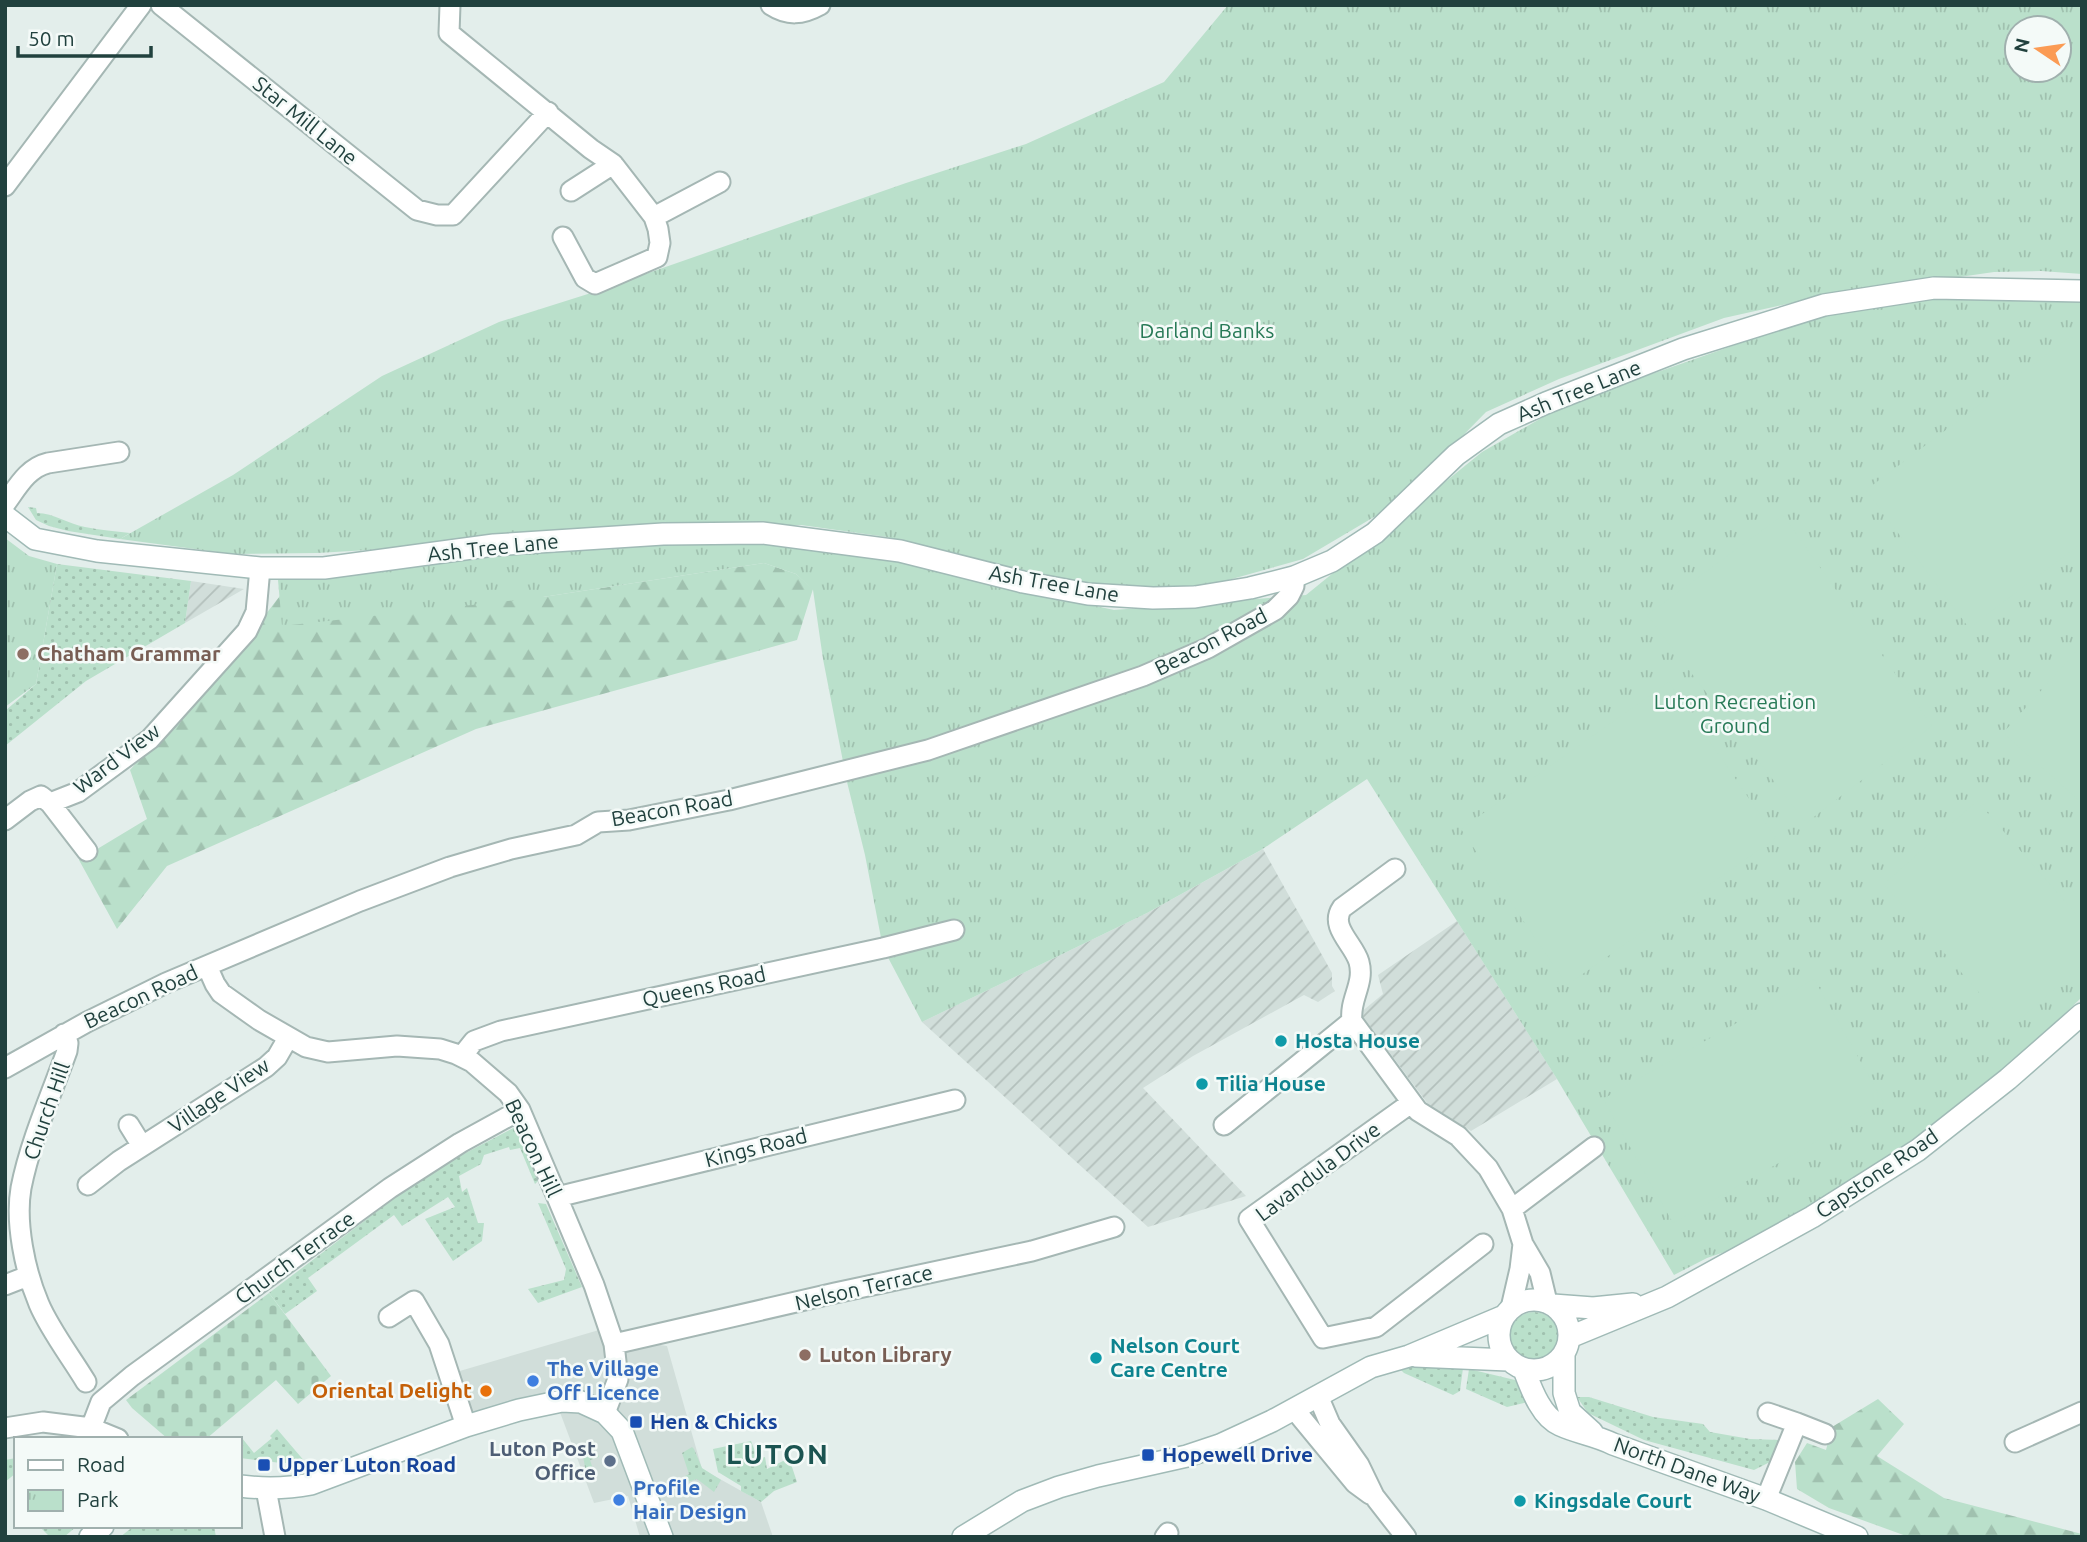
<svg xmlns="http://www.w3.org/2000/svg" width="2087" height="1542" font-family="Ubuntu,sans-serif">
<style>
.built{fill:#d1deda}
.industrial{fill:url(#industrial-furrows)}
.grass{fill:url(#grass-dots)}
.forest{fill:url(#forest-firs)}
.cemetery{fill:url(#cemetery-stones)}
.park{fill:url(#park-tufts);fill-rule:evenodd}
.pitch{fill:#bae0cb}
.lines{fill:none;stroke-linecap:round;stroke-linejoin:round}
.street-casing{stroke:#a5b7b4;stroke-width:23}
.secondary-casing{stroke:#a0bab6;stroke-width:24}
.street{stroke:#fff;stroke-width:19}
.secondary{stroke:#fff;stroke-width:21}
.education-dot{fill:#8d6e63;stroke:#f4faf8;stroke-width:2.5}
.culture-dot{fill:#0f9aa8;stroke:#f4faf8;stroke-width:2.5}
.shop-dot{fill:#3f7fe0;stroke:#f4faf8;stroke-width:2.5}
.food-dot{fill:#e8710a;stroke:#f4faf8;stroke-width:2.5}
.transit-dot{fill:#1a4fb4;stroke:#f4faf8;stroke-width:2.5}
.service-dot{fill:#5c6f8a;stroke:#f4faf8;stroke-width:2.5}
.labels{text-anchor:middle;stroke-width:5;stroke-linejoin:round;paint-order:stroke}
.street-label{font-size:21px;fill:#21413e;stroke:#f4faf8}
.park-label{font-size:21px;fill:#287a57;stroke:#f4faf8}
.education-label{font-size:21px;font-weight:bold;fill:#785e54;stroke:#f4faf8;text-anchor:start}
.culture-label{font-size:21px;font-weight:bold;fill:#0d838f;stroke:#f4faf8;text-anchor:start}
.shop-label{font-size:21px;font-weight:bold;fill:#366cbe;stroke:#f4faf8;text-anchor:start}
.food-label{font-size:21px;font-weight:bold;fill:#c56008;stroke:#f4faf8;text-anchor:end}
.transit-label{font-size:21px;font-weight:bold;fill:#164399;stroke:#f4faf8;text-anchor:start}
.service-label{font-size:21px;font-weight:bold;fill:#4e5e75;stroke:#f4faf8;text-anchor:end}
.district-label{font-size:28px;font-weight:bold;letter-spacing:2px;fill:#1b5451;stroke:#f4faf8}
</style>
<defs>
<pattern id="industrial-furrows" width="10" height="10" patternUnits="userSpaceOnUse" patternTransform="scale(1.75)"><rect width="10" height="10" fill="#d1deda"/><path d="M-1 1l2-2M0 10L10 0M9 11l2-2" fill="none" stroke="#b3c0bc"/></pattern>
<pattern id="grass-dots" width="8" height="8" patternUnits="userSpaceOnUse" patternTransform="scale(1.75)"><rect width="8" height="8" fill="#bae0cb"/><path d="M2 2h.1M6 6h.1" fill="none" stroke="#a0c1af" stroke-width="1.8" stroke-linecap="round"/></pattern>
<pattern id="forest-firs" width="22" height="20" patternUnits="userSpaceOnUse" patternTransform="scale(1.75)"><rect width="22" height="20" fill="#bae0cb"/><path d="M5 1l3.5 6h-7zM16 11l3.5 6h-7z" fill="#a0c1af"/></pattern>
<pattern id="cemetery-stones" width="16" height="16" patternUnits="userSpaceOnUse" patternTransform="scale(1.75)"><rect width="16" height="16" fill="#bae0cb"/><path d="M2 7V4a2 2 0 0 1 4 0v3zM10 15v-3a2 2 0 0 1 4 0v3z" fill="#a0c1af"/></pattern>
<pattern id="park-tufts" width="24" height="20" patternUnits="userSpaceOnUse" patternTransform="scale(1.75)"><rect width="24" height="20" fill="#bae0cb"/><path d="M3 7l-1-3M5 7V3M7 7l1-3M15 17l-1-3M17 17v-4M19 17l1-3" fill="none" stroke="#a0c1af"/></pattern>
</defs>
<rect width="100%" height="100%" fill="#e3eeeb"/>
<path class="built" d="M599,1330L628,1340L667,1346L702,1469L761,1502L773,1537H640L628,1496L594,1503L552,1391L467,1414L453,1373Z"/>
<path class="industrial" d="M191,581L244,589L185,623Z
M1263,849L1332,973V986L1335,991L1318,1002L1304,995L1193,1056L1143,1088L1246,1196L1148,1227L922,1022L1147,913Z
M1457,921L1557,1079L1471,1131L1428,1104L1360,1013L1383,994L1378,975Z"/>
<path class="grass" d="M28,507L36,508L37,513C54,513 68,524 85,527C100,530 115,531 130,533L120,539L68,531L49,526L36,520Z
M57,564L191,581L185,623L86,681L5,746V711L36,684Z
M517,1126L538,1181L535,1184L520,1148L510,1150L509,1147L484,1155L481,1164L459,1176L462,1192L467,1188L478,1223H484L482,1241L453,1261L425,1219L455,1207L448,1197L402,1226L394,1215L308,1278L317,1291L285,1314L269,1293L429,1172Z
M538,1203L546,1204L582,1287L538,1303L528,1289L564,1280L566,1269Z
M1510 1336a24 24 0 1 1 48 0a24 24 0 1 1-48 0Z
M1417,1365L1463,1368L1460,1391L1453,1395L1404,1373L1401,1370Z
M1469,1369L1515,1380L1533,1401L1507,1407L1466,1389Z
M1577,1397H1589L1653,1417L1703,1424L1710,1432L1750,1439L1784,1440L1770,1462L1754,1470L1644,1440L1588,1413Z
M277,1429L306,1463H281L240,1458V1440L242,1438L254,1453L272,1438L270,1436Z
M751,1441L758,1459L765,1457L767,1469L789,1458L797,1482L774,1491L761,1502L741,1491V1486L718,1472L713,1449Z
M692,1447L694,1449L702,1468L721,1480L714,1492L697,1479L687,1482L685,1476L689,1474L682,1453Z
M597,1452L599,1457L590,1460L595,1475L587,1478L583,1456Z
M16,1458V1473L5,1482V1460Z
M43,1526H77L64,1537H50L41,1528Z
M134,1526H214L216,1537H120Z"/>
<path class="forest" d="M764,563L796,574L813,589L797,640L476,729L167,866L117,929L79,860L147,819L130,770L251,633L283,592L543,597Z
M1878,1399L1904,1424L1877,1456L1944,1498L2082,1534V1537H1909L1829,1508L1797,1489L1795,1462L1807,1443L1826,1450L1832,1427Z"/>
<path class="cemetery" d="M269,1293L331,1376L298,1404L276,1380L206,1439H168L132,1408L126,1400Z"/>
<path class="park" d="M1228,5H2082V274L2041,271L1994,272L1814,298L1724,318L1559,379L1486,412L1396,504L1303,559L1207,586H1097L941,552L887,537L801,525L317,553L232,554L120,539L233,475L382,376L499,322L591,293L906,183L1026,144L1164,82ZM2017,28H2059V70H2017Z
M1951,296L2082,297V997L2015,1062L1901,1153L1766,1238L1707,1258L1674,1275L1557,1079L1367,779L1261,850L1147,913L922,1022L883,948L865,855L847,782L823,659L813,590L796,574L764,563L543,597L282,626L278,580L663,534L870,546L984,581L1114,610L1306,595L1482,452L1566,404L1801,322L1855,309Z
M5,538L29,556L57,564L36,684L5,707Z"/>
<path class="pitch" d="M2071,336L2082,351V543L1969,628L1866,490Z
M1783,515L1932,726L1806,823L1647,615Z
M2082,645V803L2003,733Z
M1669,682L1776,838L1567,985L1461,829Z
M1977,801L2082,921V965L2010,1028L1884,884Z
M1814,979L1884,1103L1673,1223L1603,1099Z"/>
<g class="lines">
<g class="street-casing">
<path id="street" d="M161,5L417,210L437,215H453L548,112
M450,5L449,33L591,149L613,164L654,217L658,229L660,243L657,257L595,284L585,278L563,237
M771,5C788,16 802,15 820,5
M5,186L141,5
M571,191L613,164
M654,217L720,182
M5,504C17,488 27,468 48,463L119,452
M50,803L87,851
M5,820L30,801L41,796L50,803L78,792L150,739L247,631L256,612L260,568
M1395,869L1342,908C1329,927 1354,944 1359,962C1365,984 1349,999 1352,1021L1418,1111L1458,1136L1488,1168L1512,1209L1523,1244L1540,1273L1547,1302
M207,966L215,984L221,993L259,1020L306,1047L328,1052L397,1046L440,1049L456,1054L472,1062L508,1093L520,1110L557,1197L594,1285L614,1344L618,1379L605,1413
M64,1034L68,1043L67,1051C51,1095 30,1142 21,1188C15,1223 25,1271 39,1304C50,1330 71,1357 86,1382
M462,1056L474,1041L501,1031L883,948L954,930
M5,1068L87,1022L166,983L360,901L450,867L511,849L576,835L598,822L629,820L729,800L928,750L1143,676L1208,648L1275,610L1289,596L1294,586V577
M1411,1103L1249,1219L1323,1338L1376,1327L1483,1244
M129,1125L142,1146
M1224,1125L1352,1021
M88,1185L119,1161L266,1067L277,1057L288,1038
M557,1197L955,1100
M1512,1209L1594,1147
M5,1285L28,1276
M1511,1308L1520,1269L1523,1244
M389,1317L414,1301L439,1344L466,1426
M614,1344L835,1293L1032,1251L1114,1227
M1318,1396L1330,1424L1359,1465L1374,1496L1406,1537
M1294,1409L1355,1483L1370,1494
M1768,1413L1797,1423L1825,1434
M5,1428L43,1422L91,1428L118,1439
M91,1428L101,1402L132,1376L390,1188L460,1143L520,1110
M2015,1442L2082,1412
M266,1489L275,1537
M1766,1499L1797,1423
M1165,1537L1168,1533"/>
</g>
<g class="secondary-casing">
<path id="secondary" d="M5,516L35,539L97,551L260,568H324L494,545L663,534L762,533L900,551L1023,582L1088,594L1153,598L1195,597L1250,588L1294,577L1332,561L1375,533L1456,455L1499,424L1546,403L1683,349L1824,305L1934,288L2082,291
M1499 1335a35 35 0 1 1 70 0a35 35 0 1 1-70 0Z
M1553,1305L1593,1308L1633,1304
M1570,1337L1667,1297L1812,1217L1918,1150L2008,1079L2082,1014
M1564,1355V1393L1570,1412L1592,1432
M1415,1356L1508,1360
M1524,1370C1531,1388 1541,1417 1560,1425C1577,1433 1595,1435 1613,1444L1766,1499L1857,1537
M240,1486C265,1489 286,1489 311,1484L466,1426L519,1410L562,1401L581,1402L605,1413L622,1431L662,1537
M90,1537L103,1526
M963,1537L1022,1501L1059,1487L1098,1476L1187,1456L1220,1445L1272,1421L1371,1367L1409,1356L1504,1316"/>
</g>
<use href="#street" class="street"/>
<use href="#secondary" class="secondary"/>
</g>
<g class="education-dot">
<circle cx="23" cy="654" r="7"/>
<circle cx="805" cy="1355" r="7"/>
</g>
<g class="culture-dot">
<circle cx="1281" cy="1041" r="7"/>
<circle cx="1202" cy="1084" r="7"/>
<circle cx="1096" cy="1358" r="7"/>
<circle cx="1520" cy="1501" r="7"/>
</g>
<g class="shop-dot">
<circle cx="533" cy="1381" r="7"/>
<circle cx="619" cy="1500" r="7"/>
</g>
<circle class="food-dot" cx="486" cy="1391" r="7"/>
<g class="transit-dot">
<rect x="629" y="1415" width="14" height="14" rx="3.5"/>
<rect x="1141" y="1448" width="14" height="14" rx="3.5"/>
<rect x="257" y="1458" width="14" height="14" rx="3.5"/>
</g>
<circle class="service-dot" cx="610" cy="1461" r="7"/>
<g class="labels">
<g class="street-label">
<text transform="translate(305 121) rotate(39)" y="7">Star Mill Lane</text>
<text transform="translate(1579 391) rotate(-22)" y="7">Ash Tree Lane</text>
<text transform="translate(493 548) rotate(-6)" y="7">Ash Tree Lane</text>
<text transform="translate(1054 584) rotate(10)" y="7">Ash Tree Lane</text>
<text transform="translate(1211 642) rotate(-27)" y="7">Beacon Road</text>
<text transform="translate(117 759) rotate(-37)" y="7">Ward View</text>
<text transform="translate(672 809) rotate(-10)" y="7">Beacon Road</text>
<text transform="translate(704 987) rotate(-12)" y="7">Queens Road</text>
<text transform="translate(141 997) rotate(-25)" y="7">Beacon Road</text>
<text transform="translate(219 1096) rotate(-34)" y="7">Village View</text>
<text transform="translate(47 1111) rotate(-71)" y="7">Church Hill</text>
<text transform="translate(533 1148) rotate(65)" y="7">Beacon Hill</text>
<text transform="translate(756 1148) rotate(-14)" y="7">Kings Road</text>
<text transform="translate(1318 1172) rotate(-37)" y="7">Lavandula Drive</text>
<text transform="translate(1877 1174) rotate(-34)" y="7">Capstone Road</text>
<text transform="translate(295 1258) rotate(-36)" y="7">Church Terrace</text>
<text transform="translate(864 1288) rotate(-13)" y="7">Nelson Terrace</text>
<text transform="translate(1687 1470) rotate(20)" y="7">North Dane Way</text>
</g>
<g class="park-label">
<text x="1207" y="338">Darland Banks</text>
<text x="1735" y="709">Luton Recreation<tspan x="1735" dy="24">Ground</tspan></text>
</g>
<g class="education-label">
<text x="37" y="661">Chatham Grammar</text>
<text x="819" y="1362">Luton Library</text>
</g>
<g class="culture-label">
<text x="1295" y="1048">Hosta House</text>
<text x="1216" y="1091">Tilia House</text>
<text x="1110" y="1353">Nelson Court<tspan x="1110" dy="24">Care Centre</tspan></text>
<text x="1534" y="1508">Kingsdale Court</text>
</g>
<g class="shop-label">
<text x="547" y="1376">The Village<tspan x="547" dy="24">Off Licence</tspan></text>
<text x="633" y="1495">Profile<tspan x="633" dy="24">Hair Design</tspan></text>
</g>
<g class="food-label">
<text x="472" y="1398">Oriental Delight</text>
</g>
<g class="transit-label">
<text x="650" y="1429">Hen &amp; Chicks</text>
<text x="1162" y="1462">Hopewell Drive</text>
<text x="278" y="1472">Upper Luton Road</text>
</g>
<g class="service-label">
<text x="596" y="1456">Luton Post<tspan x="596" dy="24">Office</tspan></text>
</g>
<g class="district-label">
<text x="778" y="1464">LUTON</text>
</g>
</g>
<rect width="2087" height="1542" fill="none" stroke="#21413e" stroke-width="14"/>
<rect x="14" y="1437" width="228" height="91" fill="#f4faf8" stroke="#a0b0ae" stroke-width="2"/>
<rect x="28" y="1460" width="35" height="10" fill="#ffffff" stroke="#a0b0ae" stroke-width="2"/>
<text x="77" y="1472" font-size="21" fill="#21413e">Road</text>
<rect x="28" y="1490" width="35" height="21" fill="url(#park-tufts)" stroke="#a0b0ae" stroke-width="2"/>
<text x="77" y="1507" font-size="21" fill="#21413e">Park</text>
<g transform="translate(2038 49) rotate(283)"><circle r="33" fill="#f4faf8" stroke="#a0b0ae" stroke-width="2"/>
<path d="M0-5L12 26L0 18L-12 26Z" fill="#fb9b54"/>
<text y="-10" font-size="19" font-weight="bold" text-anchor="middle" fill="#21413e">N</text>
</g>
<path d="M18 46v10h133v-10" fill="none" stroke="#21413e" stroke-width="3.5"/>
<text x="28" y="46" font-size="21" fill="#21413e" stroke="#f4faf8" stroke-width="5" paint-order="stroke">50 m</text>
</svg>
